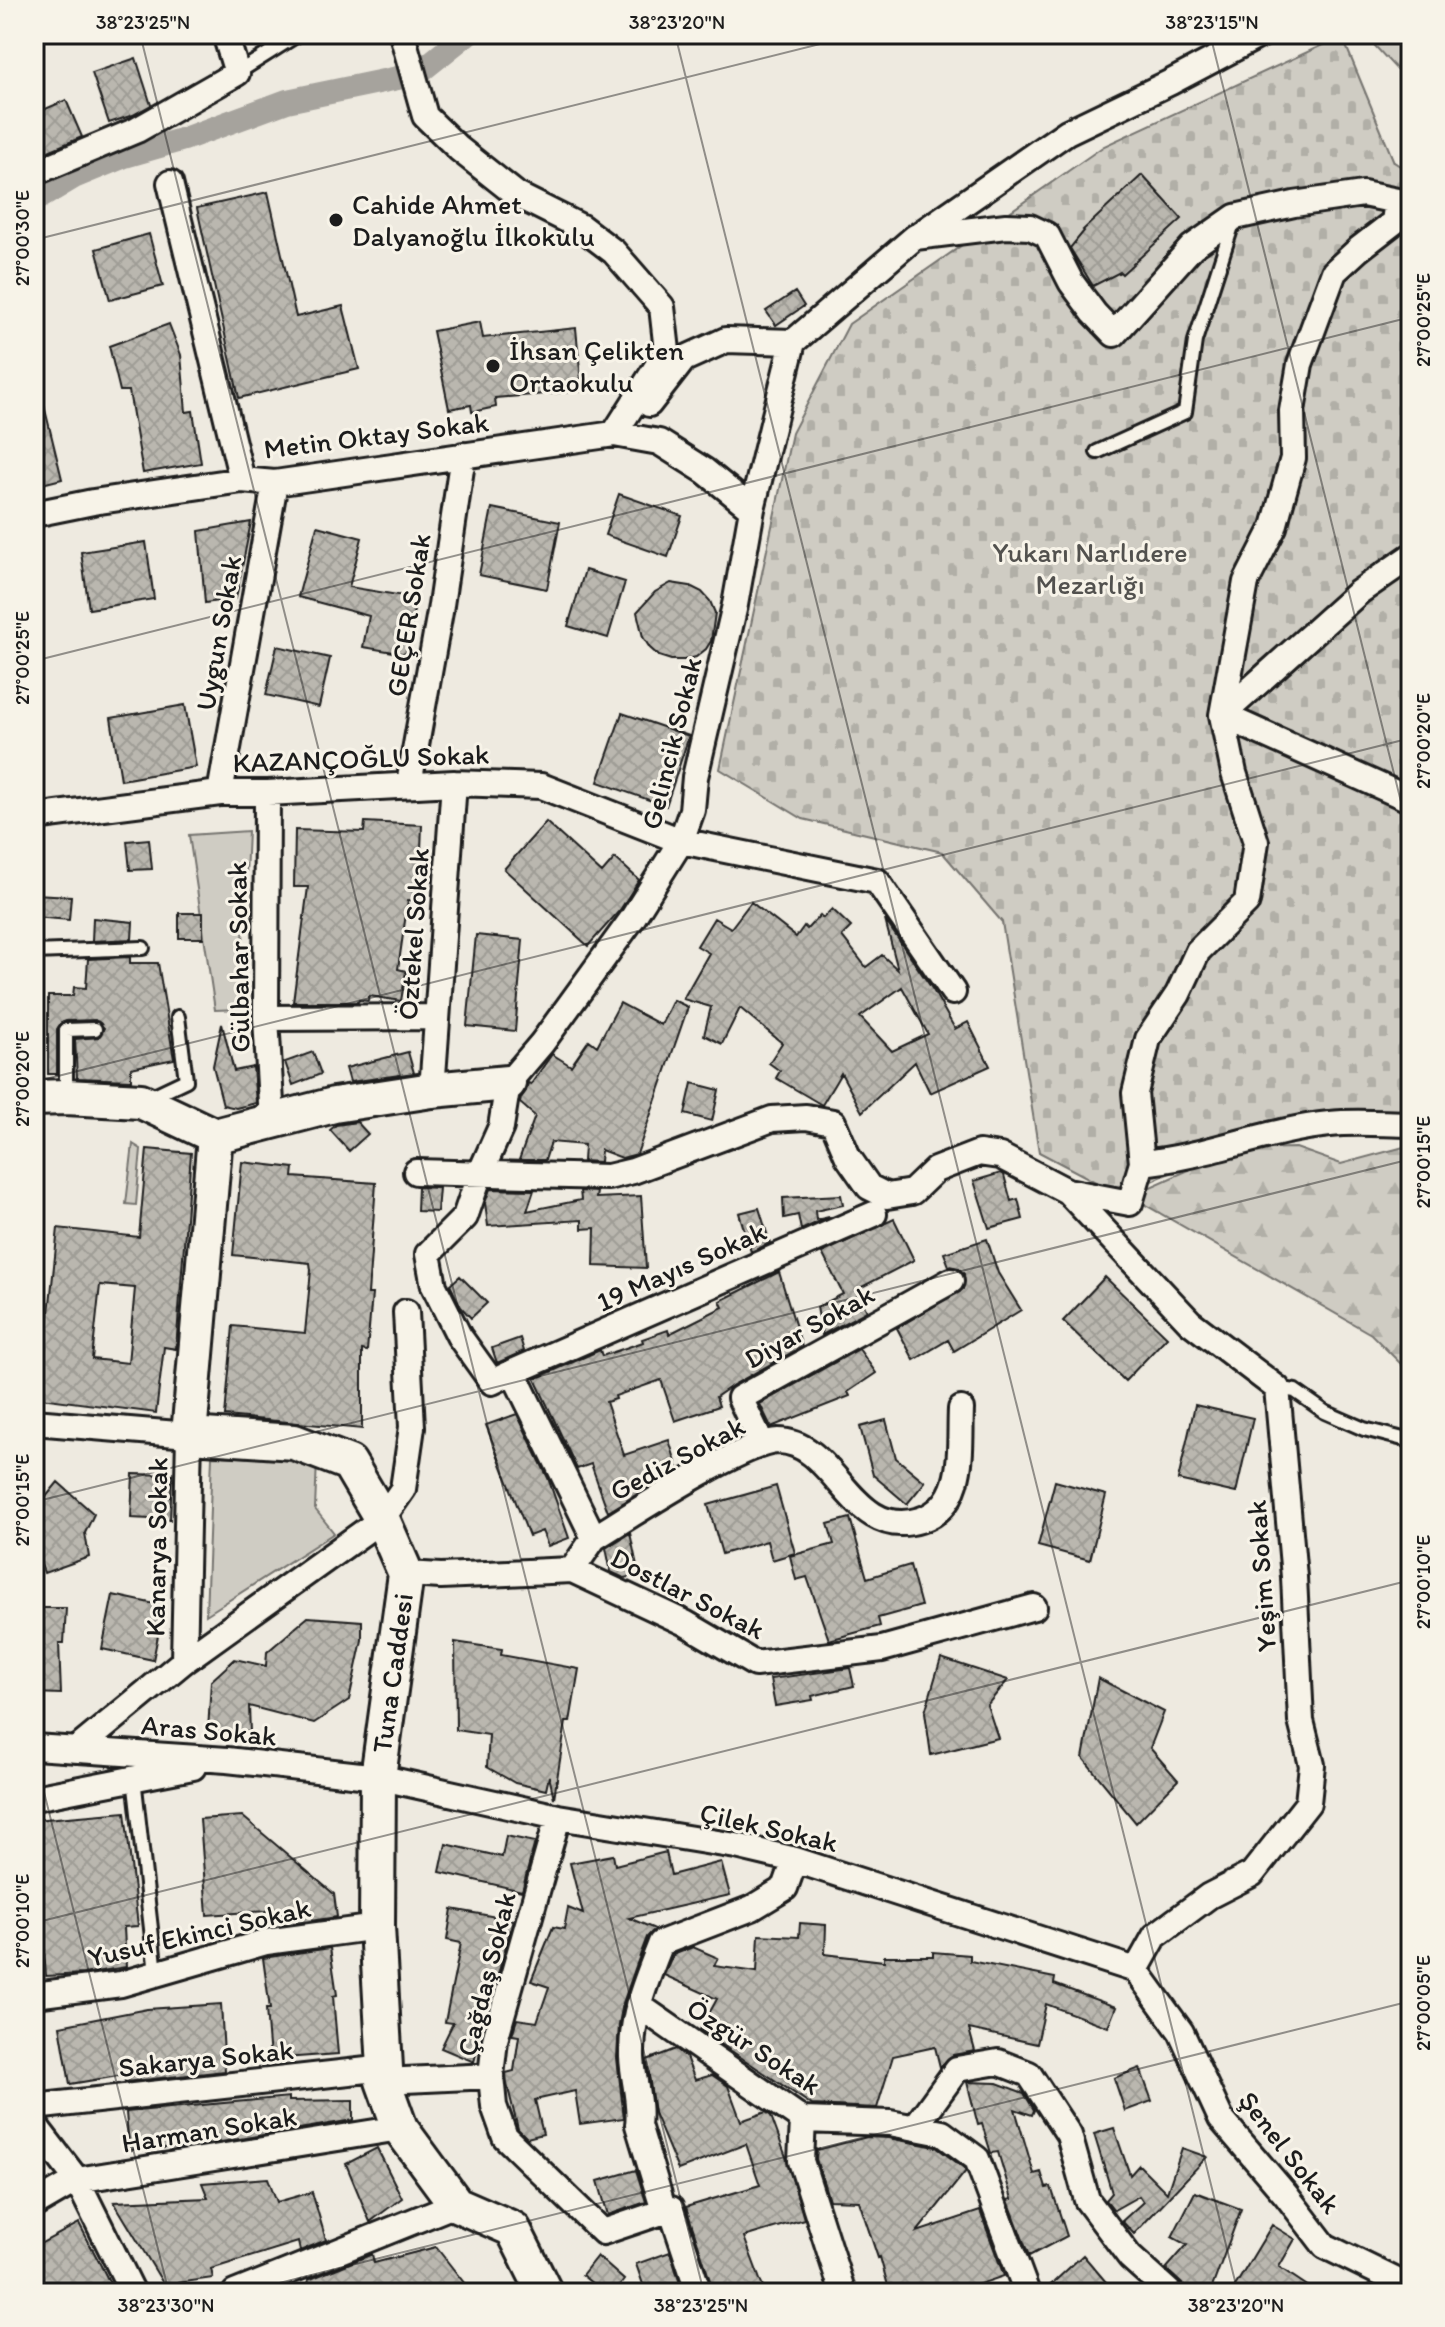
<svg xmlns="http://www.w3.org/2000/svg" width="1445" height="2327" font-family="Itim,sans-serif">
<style>
.forest{fill:url(#forest-firs);stroke:#767470;stroke-width:2}
.cemetery{fill:url(#cemetery-stones);stroke:#767470;stroke-width:2}
.park{fill:#cfccc3;stroke:#767470;stroke-width:2}
.lines{fill:none;stroke-linecap:round;stroke-linejoin:round}
.canal{stroke:#a6a39d;stroke-width:24}
.building{fill:url(#building-cross-hatch);stroke:#1c1c1c;stroke-width:2;fill-rule:evenodd}
.lane-casing{stroke:#1c1c1c;stroke-width:18}
.street-casing{stroke:#1c1c1c;stroke-width:30}
.secondary-casing{stroke:#1c1c1c;stroke-width:40}
.lane{stroke:#f7f3e8;stroke-width:12}
.street{stroke:#f7f3e8;stroke-width:24}
.secondary{stroke:#f7f3e8;stroke-width:34}
.ticks{fill:none;stroke:#1c1c1c;stroke-width:2;stroke-opacity:0.45}
.poi-dot{fill:#1c1c1c;stroke:#f7f3e8;stroke-width:3}
.labels{text-anchor:middle;stroke-width:6;stroke-linejoin:round;paint-order:stroke}
.poi-label{font-size:28px;fill:#1c1c1c;stroke:#f7f3e8;text-anchor:start}
.street-label{font-size:28px;fill:#1c1c1c;stroke:#f7f3e8}
.park-label{font-size:28px;fill:#52514e;stroke:#f7f3e8}
.neatline{fill:none;stroke:#1c1c1c;stroke-width:3}
.ticks-label{font-size:20px;text-anchor:middle;fill:#1c1c1c}
</style>
<defs>
<pattern id="forest-firs" width="22" height="20" patternUnits="userSpaceOnUse" patternTransform="scale(2)"><rect width="22" height="20" fill="#cfccc3"/><path d="M5 1l3.5 6h-7zM16 11l3.5 6h-7z" fill="#b1afa7"/></pattern>
<pattern id="cemetery-stones" width="16" height="16" patternUnits="userSpaceOnUse" patternTransform="scale(2)"><rect width="16" height="16" fill="#cfccc3"/><path d="M2 7V4a2 2 0 0 1 4 0v3zM10 15v-3a2 2 0 0 1 4 0v3z" fill="#b1afa7"/></pattern>
<pattern id="building-cross-hatch" width="8" height="8" patternUnits="userSpaceOnUse" patternTransform="scale(2)"><rect width="8" height="8" fill="#bab7af"/><path d="M0 0l8 8M0 8l8-8" fill="none" stroke="#9f9d96"/></pattern>
</defs>
<rect width="100%" height="100%" fill="#eeeae0"/>
<filter id="ink" filterUnits="userSpaceOnUse"><feTurbulence type="fractalNoise" baseFrequency=".0125" numOctaves="2"/><feDisplacementMap in="SourceGraphic" scale="16" xChannelSelector="R" yChannelSelector="G"/><feConvolveMatrix kernelMatrix="1 2 1 2 8 2 1 2 1" color-interpolation-filters="sRGB"/></filter>
<g filter="url(#ink)">
<path class="forest" d="M1364,34H1411V85Z
M1411,1145V1374L1371,1334L1130,1196L1200,1165L1248,1149L1296,1148L1341,1164Z"/>
<path class="cemetery" d="M1342,36L1394,162L1411,173V1132L1337,1133L1215,1153L1120,1195L1039,1152L1002,922L942,852L803,819L720,769L792,433L849,324L1104,146Z"/>
<path class="park" d="M248,831L240,1009L215,1010L189,835Z
M133,1144L141,1149L136,1205L126,1204Z
M212,1456L317,1460L315,1509L334,1533L206,1615Z"/>
<g class="lines">
<path class="canal" d="M34,201L74,177L125,156L184,139L287,101L417,74L467,34"/>
</g>
<path class="building" d="M136,58L151,105L133,115L109,123L92,73Z
M66,100L82,137L34,157V114Z
M1142,175L1182,219L1122,274L1120,272L1093,286L1070,248L1084,231L1083,230Z
M268,192L296,317L343,306L359,369L239,398L197,208Z
M149,234L163,286L110,300L96,249Z
M795,292L804,306L776,325L766,311Z
M480,322L483,338L576,328L582,391L495,398L496,407L472,412L471,405L449,409L433,331Z
M169,324L181,355L186,412L193,411L201,463L143,473L129,391H120L109,346Z
M34,393H41L62,479L34,486Z
M619,494L682,516L668,557L605,535Z
M492,508L560,522L547,589L479,575Z
M251,522L236,598L205,603L199,531Z
M317,526L362,538L349,587L416,598L406,654L363,647L369,616L298,597Z
M146,542L154,599L89,609L81,552Z
M585,570L625,582L608,638L568,626Z
M671,583L690,586L702,592L710,601L715,613L711,641L706,649L696,657L684,660H671L659,656L650,648L643,637L637,612L655,592Z
M277,646L330,658L319,707L266,695Z
M185,705L196,767L121,780L111,718Z
M622,713L689,736L666,806L598,782Z
M365,822L422,825L419,901L408,900L398,969L406,971L401,1001L369,996L368,1001L359,1000L358,1002H293L308,887H294L295,830L364,832Z
M546,822L602,873L615,858L639,880L620,910L588,946L504,869Z
M149,839L152,869L130,870L127,841Z
M34,894L71,896L69,920L34,917Z
M751,902L796,937L804,926L807,929L820,915L823,918L832,909L851,927L842,936L866,967L882,955L898,970L885,920L933,990L955,1029L968,1022L990,1066L930,1093L915,1062L862,1112L841,1073L822,1105L776,1078L780,1071L769,1063L782,1043L740,1008L722,1044L704,1035L711,1007L683,999L709,953L697,946L714,918L731,928ZM902,987L928,1034L892,1051L860,1017Z
M179,913H203V938H179Z
M93,918L133,922L132,939L92,941Z
M476,935L523,940L515,1031L467,1026Z
M130,957V963H158L174,1059L131,1068V1080L77,1078L75,1039L99,1037L104,1028L95,1020L66,1021L61,1023L57,1029V1074H48V996H73L74,987L86,988L88,959Z
M673,1000L688,1007L637,1154L622,1158L601,1150L600,1162L583,1161L584,1145L551,1142L545,1160H519L535,1116L520,1103L521,1098L526,1091L528,1083L531,1084L552,1054L571,1066L589,1040L597,1046L620,1003L661,1025Z
M222,1024L234,1071L253,1067L256,1103L236,1108L223,1105L213,1066Z
M313,1052L321,1074L293,1085L285,1062Z
M408,1052L414,1073L350,1082L346,1068Z
M692,1083L719,1090L712,1121L685,1114Z
M357,1122L368,1134L349,1151L330,1130L336,1125Z
M147,1149L191,1153L176,1349L164,1347L156,1413L40,1398L58,1228L139,1237ZM100,1285L135,1288L128,1363L92,1359Z
M242,1162L294,1168L293,1177L376,1183L368,1294H372L367,1351L362,1350V1429L225,1416L233,1326L305,1333L311,1270L310,1263L233,1255Z
M1001,1173L1004,1175L1011,1201L1018,1199L1023,1219L989,1228L974,1181Z
M418,1187L439,1188L437,1212L417,1211Z
M490,1189L534,1190L527,1211L581,1200L580,1191L597,1192L596,1198L641,1196L646,1268L594,1266L595,1228L582,1229V1220L488,1226L485,1203Z
M841,1195L843,1205L815,1211L816,1220L829,1217L801,1230L798,1215L784,1218L783,1198Z
M759,1208L770,1243L751,1252L739,1213Z
M894,1219L914,1260L856,1290L867,1311L822,1335L817,1307L843,1294L822,1253Z
M987,1239L998,1273L1021,1310L954,1351L948,1340L914,1360L897,1328L963,1289L964,1274L958,1268L949,1266L944,1253Z
M779,1272L802,1347L733,1385L716,1397L719,1406L675,1421L661,1380L615,1396L616,1399L606,1402L624,1455L669,1440L678,1469L608,1512L591,1464L577,1469L535,1379L600,1350L602,1356L643,1342L642,1339L668,1330L669,1334L723,1307L720,1301Z
M460,1276L487,1303L471,1318L461,1307L450,1285Z
M1105,1277L1167,1337L1125,1381L1063,1321Z
M520,1338L524,1351L497,1363L492,1348Z
M859,1349L876,1373L848,1392L850,1396L771,1427L760,1404Z
M1195,1405L1253,1418L1236,1493L1178,1480Z
M517,1414L548,1478L569,1538L548,1546L542,1531L529,1536L486,1425Z
M886,1420L896,1458L925,1482L907,1504L873,1475L860,1427Z
M133,1474L172,1475L170,1520L131,1518Z
M1055,1481L1106,1495L1090,1560L1038,1546Z
M58,1482L94,1514L85,1533L89,1557L44,1573L34,1544L36,1509Z
M776,1486L795,1553L772,1560L767,1541L722,1554L708,1505Z
M850,1518L867,1578L910,1565L921,1606L878,1618L880,1626L829,1640L807,1577L796,1580L790,1556L834,1544L828,1524Z
M630,1533L639,1575L624,1578L611,1572L606,1548Z
M113,1595L164,1606L153,1660L102,1649Z
M34,1608H66L64,1643H59L61,1694L34,1693Z
M308,1617L362,1621V1640L349,1700L314,1723L249,1706L250,1732L208,1731L211,1681L235,1659L266,1666L267,1652Z
M455,1642L502,1649L501,1655L579,1669L570,1722H566L554,1798L549,1776L546,1790L515,1783L487,1767L489,1735L456,1730Z
M941,1658L1008,1680L987,1705L998,1738L931,1755L925,1712Z
M850,1668L854,1686L812,1696L813,1700L775,1706L770,1679Z
M1098,1678L1164,1712L1150,1748L1178,1780L1136,1823L1083,1758Z
M125,1812L138,1926L124,1927L126,1967L83,1974L46,1976L36,1852H34V1820Z
M242,1816L334,1894L337,1917L283,1925L281,1910L207,1915L200,1819Z
M506,1836L535,1842L522,1891L440,1872L446,1844L502,1857Z
M666,1852L671,1875L721,1862L730,1895L629,1918L655,1929L647,1937L636,1966L623,2003L619,2024L617,2058L624,2118L580,2124L575,2091L535,2100L543,2134L527,2138L518,2129L507,2084L506,2073L514,2071L519,2036L512,2035L517,2019L537,2022L549,1987L531,1981L553,1927L564,1929L568,1908L583,1914L570,1863L613,1855L615,1865Z
M452,1909L513,1920L474,2062L441,2048L453,2023L445,2022L461,1943L447,1940Z
M800,1923L826,1925L825,1954L884,1961V1956H933V1952L970,1955V1961L1055,1978L1054,1984L1116,2007L1108,2027L1046,2004L1037,2044L969,2029L975,2051L953,2055L940,2067L935,2047L893,2056L877,2108L812,2105L700,2030L717,1999L664,1975L673,1955L693,1947L718,1958L714,1966L757,1972L759,1935L799,1937Z
M330,1948L337,1995L333,1996L338,2054L270,2059L266,2009H270L263,1958Z
M221,2004L225,2071L125,2082L124,2075L70,2084L60,2026L147,2009Z
M676,2049L686,2057L695,2080L712,2075L728,2086L741,2121L766,2112L771,2116L786,2157L804,2219L744,2237L765,2293H714L686,2207L760,2185L746,2144L678,2170L654,2113L647,2060Z
M1140,2068L1152,2101L1125,2111L1114,2078Z
M967,2082L997,2083L1024,2093L1034,2110L1032,2115L1015,2109L1034,2174L1041,2172L1046,2188L1051,2187L1067,2236L1029,2256L1008,2200L1012,2199L998,2152L991,2153L982,2124L978,2125Z
M289,2097V2101L353,2100V2120L197,2146L129,2150L126,2112Z
M1114,2128L1130,2175L1139,2165L1167,2193L1182,2148L1207,2157L1134,2234L1122,2221L1143,2202L1139,2196L1114,2210L1106,2200L1112,2193L1094,2134Z
M867,2137L888,2138L936,2147L964,2168L966,2171L917,2232L980,2211L1004,2276L968,2288L970,2293H890L880,2257L878,2258L859,2201L829,2200L816,2159L817,2150Z
M377,2148L402,2198L370,2222L346,2164Z
M636,2170L646,2202L608,2215L598,2181Z
M268,2178L277,2202L312,2192L326,2240L300,2251L298,2242L211,2269L213,2278L164,2285L114,2202L208,2198L202,2183Z
M1195,2192L1241,2209L1210,2293H1192L1166,2269L1187,2245L1172,2237Z
M79,2223L115,2293H34V2247Z
M1272,2225L1295,2239L1279,2267L1318,2293H1231Z
M436,2247L472,2293H312L308,2280L370,2255L372,2254L374,2263Z
M670,2252L683,2293H646L636,2264Z
M1083,2255L1106,2282L1094,2293H1042Z
M597,2256L624,2280L614,2293H604L582,2275Z"/>
<g class="lines">
<g class="lane-casing">
<path id="lane" d="M237,73L299,34
M1097,452L1185,412L1195,341L1233,223
M34,952L143,948
M66,1094V1030L95,1029
M148,1098L186,1080L178,1017
M1277,1388L1295,1391L1325,1412L1364,1429L1411,1441
M134,1778L156,1973
M1411,1973V1985"/>
</g>
<g class="street-casing">
<path id="street" d="M402,34L425,116L459,149L517,195L581,227L614,252L662,307L667,351L614,434
M34,173L137,130L237,73L225,34
M170,183L242,480
M917,236L1067,132L1171,82L1262,34
M649,404L684,359L726,340L793,342
M34,514L93,502L242,480L275,483L614,434L659,442L705,471L752,509
M1411,556L1359,592L1222,715L1411,800
M409,784L440,612L463,455
M220,793L275,483
M267,793L266,1018L272,1120
M34,817L220,793H267L454,783L541,786L681,841L877,881L953,992
M266,1018L437,1017
M432,1090L454,783
M416,1172L608,1177L633,1171L772,1119L806,1117L833,1122L848,1157L869,1187L887,1196L912,1192L935,1170L979,1153L1000,1156L1067,1191L1130,1203L1142,1163
M1067,1191L1190,1322L1277,1388L1294,1577L1301,1721L1312,1765L1308,1803L1252,1874L1209,1896L1155,1936L1136,1970
M513,1372L874,1214
M34,1422L189,1435L184,1661
M762,1444L740,1398L951,1281
M594,1538C630,1516 742,1442 778,1441C836,1441 851,1542 920,1520C967,1505 959,1449 961,1409
M572,1570L594,1538L513,1372L492,1382L459,1336L434,1286L428,1254L465,1217L479,1176L501,1127L508,1083L542,1043L632,919L681,841L692,810L695,777L735,605L752,509L793,342L915,237L1006,226L1030,227L1047,235L1071,282L1094,313L1114,334L1192,247L1235,217L1294,204L1363,194L1397,201L1394,222L1359,249L1334,272L1300,364L1292,411L1293,458L1274,527L1246,582L1222,715L1234,773L1256,842L1247,902L1198,951L1178,994L1148,1039L1135,1093L1142,1163C1206,1157 1267,1130 1330,1124C1357,1121 1385,1124 1411,1124
M406,1574L441,1576L572,1570L685,1623L755,1664L882,1649L1034,1607
M34,1747L227,1760L378,1777L558,1817L736,1846L795,1860L1136,1970
M76,1750L184,1661L382,1519L403,1489L412,1427L406,1312
M34,1798L193,1767
M558,1817L495,2040L491,2076L494,2106L505,2137L603,2232L671,2209L699,2293
M1136,1970L1181,2032L1221,2119L1286,2195L1325,2246L1411,2288
M34,1995L121,1984L266,1942L377,1927
M638,2005L803,2120L890,2123L942,2133L977,2159L1027,2293
M383,2081L491,2076
M34,2107L385,2068
M803,2120L801,2161L843,2293
M34,2124L77,2180L133,2293
M915,2127L957,2069L998,2062L1029,2074L1069,2135L1087,2200L1130,2257L1170,2293
M34,2205L77,2180L400,2128
M664,2211L638,2125C641,2102 633,2080 632,2057C631,2016 646,1981 661,1943L752,1908L785,1888L795,1860
M235,2293L456,2204"/>
</g>
<g class="secondary-casing">
<path id="secondary" d="M34,1098L66,1097L141,1101L215,1136L334,1105L432,1090L508,1083
M215,1136L189,1435L294,1442L349,1463L382,1519L406,1574L378,1777L377,1927L385,2068L383,2081L400,2128L456,2204L513,2229L545,2293"/>
</g>
<use href="#lane" class="lane"/>
<use href="#street" class="street"/>
<use href="#secondary" class="secondary"/>
</g>
</g>
<path class="ticks" d="M140,34L704,2293M675,34L1238,2293M1210,34L1411,842M34,240L860,34M34,661L1411,317M34,1082L1411,738M34,1502L1411,1159M34,1752L169,2293M34,1923L1411,1580M239,2293L1411,2001"/>
<g class="poi-dot">
<circle cx="336" cy="220" r="8"/>
<circle cx="493" cy="366" r="8"/>
</g>
<g class="labels">
<g class="poi-label">
<text x="352" y="214">Cahide Ahmet<tspan x="352" dy="32">Dalyanoğlu İlkokulu</tspan></text>
<text x="509" y="360">İhsan Çelikten<tspan x="509" dy="32">Ortaokulu</tspan></text>
</g>
<g class="street-label">
<text transform="translate(376 435) rotate(-7)" y="10">Metin Oktay Sokak</text>
<text transform="translate(408 615) rotate(-81)" y="10">GEÇER Sokak</text>
<text transform="translate(218 633) rotate(-80)" y="10">Uygun Sokak</text>
<text transform="translate(671 743) rotate(-76)" y="10">Gelincik Sokak</text>
<text transform="translate(361 758) rotate(-2)" y="10">KAZANÇOĞLU Sokak</text>
<text transform="translate(413 934) rotate(-86)" y="10">Öztekel Sokak</text>
<text transform="translate(238 957) rotate(-91)" y="10">Gülbahar Sokak</text>
<text transform="translate(681 1266) rotate(-24)" y="10">19 Mayıs Sokak</text>
<text transform="translate(809 1326) rotate(-29)" y="10">Diyar Sokak</text>
<text transform="translate(677 1458) rotate(-28)" y="10">Gediz Sokak</text>
<text transform="translate(156 1547) rotate(-89)" y="10">Kanarya Sokak</text>
<text transform="translate(1261 1576) rotate(-94)" y="10">Yeşim Sokak</text>
<text transform="translate(688 1593) rotate(27)" y="10">Dostlar Sokak</text>
<text transform="translate(392 1673) rotate(-82)" y="10">Tuna Caddesi</text>
<text transform="translate(209 1730) rotate(5)" y="10">Aras Sokak</text>
<text transform="translate(769 1827) rotate(13)" y="10">Çilek Sokak</text>
<text transform="translate(199 1932) rotate(-13)" y="10">Yusuf Ekinci Sokak</text>
<text transform="translate(486 1974) rotate(-76)" y="10">Çağdaş Sokak</text>
<text transform="translate(754 2046) rotate(33)" y="10">Özgür Sokak</text>
<text transform="translate(206 2058) rotate(-6)" y="10">Sakarya Sokak</text>
<text transform="translate(209 2129) rotate(-9)" y="10">Harman Sokak</text>
<text transform="translate(1290 2152) rotate(52)" y="10">Şenel Sokak</text>
</g>
<g class="park-label">
<text x="1090" y="562">Yukarı Narlıdere<tspan x="1090" dy="32">Mezarlığı</tspan></text>
</g>
</g>
<rect width="1445" height="2327" fill="none" stroke="#f7f3e8" stroke-width="88"/>
<rect x="44" y="44" width="1357" height="2239" class="neatline"/>
<g class="ticks-label">
<text x="143" y="29">38°23'25"N</text>
<text x="677" y="29">38°23'20"N</text>
<text x="1212" y="29">38°23'15"N</text>
<text transform="translate(22 238) rotate(-90)" y="7">27°00'30"E</text>
<text transform="translate(1423 320) rotate(-90)" y="7">27°00'25"E</text>
<text transform="translate(22 658) rotate(-90)" y="7">27°00'25"E</text>
<text transform="translate(1423 741) rotate(-90)" y="7">27°00'20"E</text>
<text transform="translate(22 1079) rotate(-90)" y="7">27°00'20"E</text>
<text transform="translate(1423 1162) rotate(-90)" y="7">27°00'15"E</text>
<text transform="translate(22 1500) rotate(-90)" y="7">27°00'15"E</text>
<text transform="translate(1423 1582) rotate(-90)" y="7">27°00'10"E</text>
<text transform="translate(22 1921) rotate(-90)" y="7">27°00'10"E</text>
<text transform="translate(1423 2003) rotate(-90)" y="7">27°00'05"E</text>
<text x="166" y="2312">38°23'30"N</text>
<text x="701" y="2312">38°23'25"N</text>
<text x="1236" y="2312">38°23'20"N</text>
</g>
</svg>
